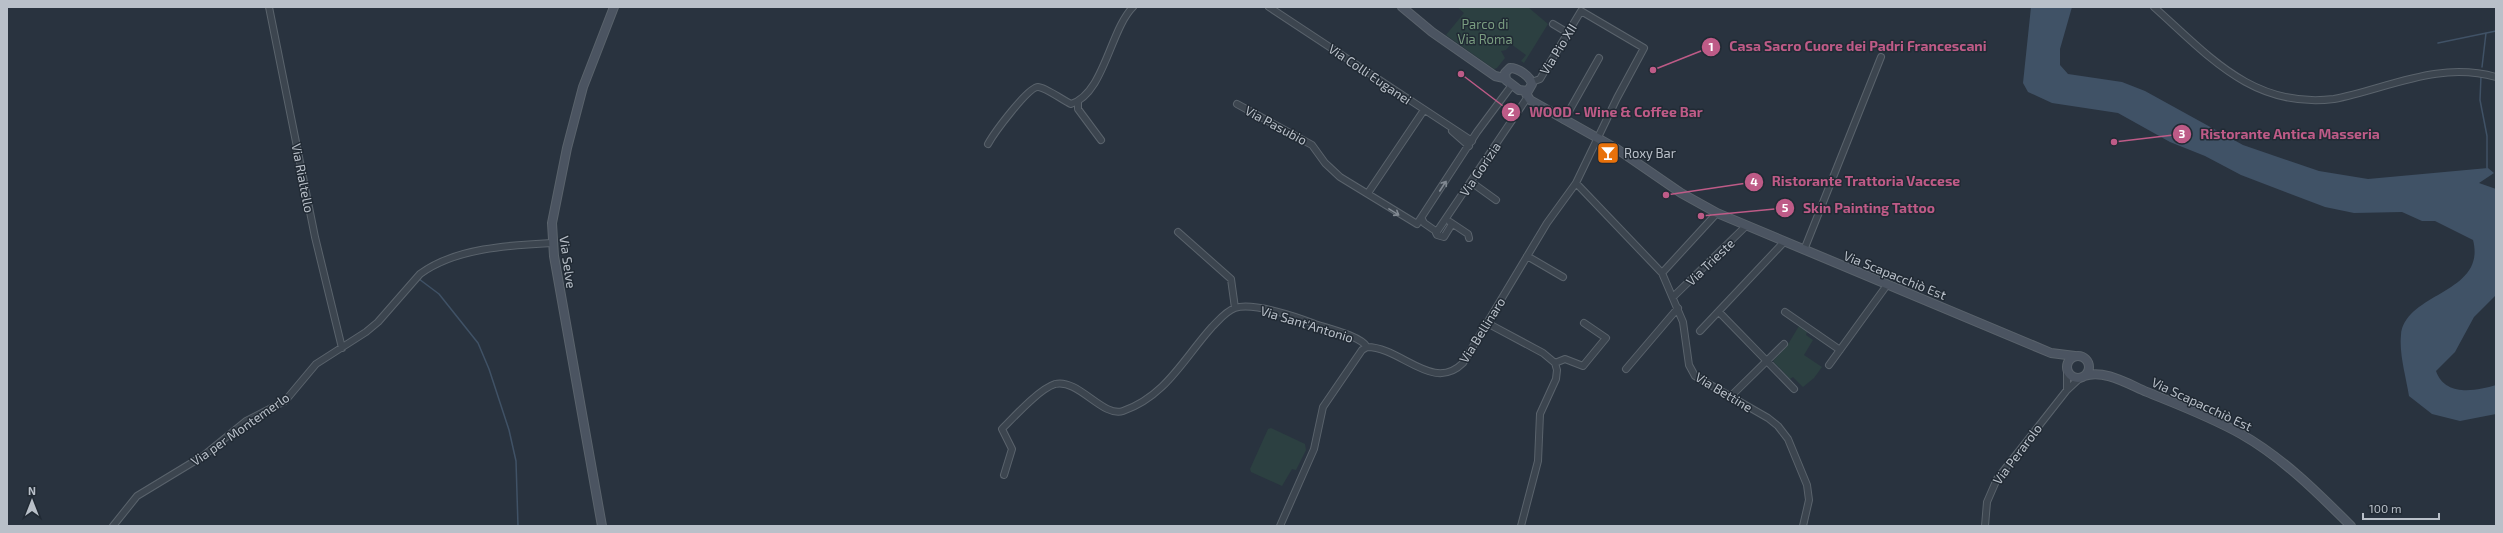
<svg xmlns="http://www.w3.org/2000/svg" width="2503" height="533" font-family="'Exo 2',sans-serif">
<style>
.green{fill:#2c4041}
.water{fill:#405266}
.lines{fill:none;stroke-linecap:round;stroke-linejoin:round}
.stream{stroke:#405266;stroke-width:1.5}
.street-casing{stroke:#5a636c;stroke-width:8}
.secondary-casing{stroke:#5a636c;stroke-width:10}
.street{stroke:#3c454f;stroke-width:6}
.secondary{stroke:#4b5461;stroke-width:8}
.oneway{stroke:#818992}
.labels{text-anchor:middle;stroke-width:3;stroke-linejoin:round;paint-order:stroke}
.park-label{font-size:13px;fill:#7a9d80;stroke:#212a34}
.street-label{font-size:13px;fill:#b9c0c9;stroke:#212a34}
.poi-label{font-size:13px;fill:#b9c0c9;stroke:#212a34;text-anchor:start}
.leader{fill:none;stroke:#be5b87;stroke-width:1.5}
.callout-dot{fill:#be5b87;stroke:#212a34;stroke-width:1.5}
.mark-label{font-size:12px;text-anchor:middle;font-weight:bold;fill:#fff}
.callout-label{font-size:14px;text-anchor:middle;font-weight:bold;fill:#be5b87;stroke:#212a34;stroke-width:3;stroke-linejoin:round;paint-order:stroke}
</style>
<rect width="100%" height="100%" fill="#29333f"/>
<path class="green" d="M1457,7H1528L1548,24L1524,63L1521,61L1526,55L1511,44L1506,50L1501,51L1505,58L1497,68L1494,69L1446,35L1464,13Z
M1799,326L1807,332L1806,335L1813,340L1804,355L1822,367L1814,378L1803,387L1793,377L1790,379L1773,361L1787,346Z
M1271,428L1305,444L1306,450L1296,470L1292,469L1282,486L1251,472L1250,469L1268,429Z"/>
<path class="water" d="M2031,7H2072L2060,49V65L2068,74L2122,82L2145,91L2243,145L2319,171L2368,179L2488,168L2494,173L2479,183L2496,189V295L2474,317L2455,352L2436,371C2445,397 2476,391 2496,385V414L2460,421L2432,414L2409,396C2406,377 2399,354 2401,335C2405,292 2487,294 2473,240L2435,221H2422L2402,212L2354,213L2325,207L2241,175L2205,156L2170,142L2118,113L2052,103L2028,92L2023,83Z"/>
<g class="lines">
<path class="stream" d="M2438,43L2496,31
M2482,67L2486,33
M2481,76L2480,100L2487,136V168
M419,279L439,294L478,343L489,369L509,430L516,461L518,526"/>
<g class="street-casing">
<path id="street" d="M269,7L315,237L342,348
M1269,7L1472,141
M2154,7C2209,56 2253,109 2334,99C2389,88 2438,61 2496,77
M1553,24L1568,33
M1078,102V109L1101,140
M1237,104L1312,145L1325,163L1340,177L1417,224L1477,132L1512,85
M1564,120L1599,58
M1452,131L1469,146
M988,144C994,133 1028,87 1038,87C1045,87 1064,101 1071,104C1104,94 1110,30 1133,7
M1471,182L1496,200
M1576,183L1662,273L1683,322L1689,365L1695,376L1768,418L1778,426L1788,439L1807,485L1809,500L1803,526
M1368,193L1424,110
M1422,219L1424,223L1437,232
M1450,222L1468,234L1469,238
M1452,224L1444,237L1437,235L1436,233L1527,98
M1178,232L1231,279L1235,308
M1804,250L1881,57
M1527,256L1563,277
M1662,273L1717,213
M1673,297L1746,226
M1719,312L1794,389
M1785,312L1840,350
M1487,323L1543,353L1555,363L1557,370L1556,379L1540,414L1538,461L1521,526
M1700,331L1784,242
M1555,363L1565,359L1583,366L1606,338L1584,323
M1829,365L1887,285
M1626,369L1678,308
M2067,390V371
M1730,397L1784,344
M1004,475L1012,449L1002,429C1014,417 1039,389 1055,384C1078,378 1103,418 1123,411C1166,396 1184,358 1212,327C1219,320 1226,311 1235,308C1253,302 1297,317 1315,324C1327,328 1361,336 1367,347
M113,526L137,496L203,456L246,421L285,401L316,364L366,332L378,322L420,274C455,248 510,245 552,243
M1280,526L1314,449L1323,407L1362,350L1367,347C1401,347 1433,393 1463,363L1547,223L1576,183L1617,98L1644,48L1581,11L1540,79L1532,82
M1985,526L1987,502L1997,479L2067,390L2081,377"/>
</g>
<g class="secondary-casing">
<path id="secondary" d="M1402,7L1432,32L1495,76L1504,78
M1510,68C1518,68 1530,76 1532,84L1528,91L1519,90L1506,80L1505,73Z
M1525,92L1530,100L1617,149L1681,193L1717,213L2051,353L2075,356
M2067 367a11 11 0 1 1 22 0a11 11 0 1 1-22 0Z
M2084,376C2104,369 2128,384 2147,392C2179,405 2211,417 2241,434C2283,458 2317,492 2351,526
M602,526L554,256L552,223L567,148L583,87L614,7"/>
</g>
<use href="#street" class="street"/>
<use href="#secondary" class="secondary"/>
</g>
<defs><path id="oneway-shaft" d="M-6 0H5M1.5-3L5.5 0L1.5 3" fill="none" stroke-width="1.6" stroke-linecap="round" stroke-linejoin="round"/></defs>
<g class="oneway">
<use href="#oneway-shaft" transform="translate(1443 186) rotate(-57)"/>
<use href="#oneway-shaft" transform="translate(1394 212) rotate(32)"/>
</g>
<defs>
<g id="bar-square" transform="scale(1.15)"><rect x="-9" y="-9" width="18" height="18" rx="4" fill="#e8710a" stroke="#212a34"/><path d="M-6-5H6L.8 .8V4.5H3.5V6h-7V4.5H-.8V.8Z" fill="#fff"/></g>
</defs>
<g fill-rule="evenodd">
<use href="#bar-square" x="1608" y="153"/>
</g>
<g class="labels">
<g class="park-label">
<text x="1485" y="29">Parco di<tspan x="1485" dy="15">Via Roma</tspan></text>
</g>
<g class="street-label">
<text transform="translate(1558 49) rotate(-58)" y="5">Via Pio XII</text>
<text transform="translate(1370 74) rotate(34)" y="5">Via Colli Euganei</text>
<text transform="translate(1276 125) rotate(28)" y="5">Via Pasubio</text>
<text transform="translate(1480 169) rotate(-56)" y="5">Via Gorizia</text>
<text transform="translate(303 178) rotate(79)" y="5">Via Rialtello</text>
<text transform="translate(568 262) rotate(82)" y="5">Via Selve</text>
<text transform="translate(1710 262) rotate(-44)" y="5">Via Trieste</text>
<text transform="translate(1895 275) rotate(22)" y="5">Via Scapacchiò Est</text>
<text transform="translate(1307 324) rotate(17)" y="5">Via Sant'Antonio</text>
<text transform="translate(1482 330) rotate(-58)" y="5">Via Bellinaro</text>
<text transform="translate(1724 392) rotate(31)" y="5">Via Bettine</text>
<text transform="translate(2202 404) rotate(25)" y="5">Via Scapacchiò Est</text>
<text transform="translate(240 429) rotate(-35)" y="5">Via per Montemerlo</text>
<text transform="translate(2017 454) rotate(-53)" y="5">Via Perarolo</text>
</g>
<g class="poi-label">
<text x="1624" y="158">Roxy Bar</text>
</g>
</g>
<path class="leader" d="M1653 70L1711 47M1461 74L1511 112M2114 142L2182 134M1666 195L1754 182M1701 216L1785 208"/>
<g class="callout-dot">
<circle cx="1653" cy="70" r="4"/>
<circle cx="1461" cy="74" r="4"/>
<circle cx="2114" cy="142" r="4"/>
<circle cx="1666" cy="195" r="4"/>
<circle cx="1701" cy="216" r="4"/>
<circle cx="1711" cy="47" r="10"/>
<circle cx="1511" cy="112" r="10"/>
<circle cx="2182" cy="134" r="10"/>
<circle cx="1754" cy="182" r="10"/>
<circle cx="1785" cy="208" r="10"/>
</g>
<g class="mark-label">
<text x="1711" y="51">1</text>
<text x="1511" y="116">2</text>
<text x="2182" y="138">3</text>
<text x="1754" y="186">4</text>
<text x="1785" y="212">5</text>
</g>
<g class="callout-label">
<text x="1858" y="51">Casa Sacro Cuore dei Padri Francescani</text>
<text x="1616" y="117">WOOD - Wine &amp; Coffee Bar</text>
<text x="2290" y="139">Ristorante Antica Masseria</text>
<text x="1866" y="186">Ristorante Trattoria Vaccese</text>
<text x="1869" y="213">Skin Painting Tattoo</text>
</g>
<rect width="2503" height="533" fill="none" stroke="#b9c0c9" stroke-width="16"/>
<g transform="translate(32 501)" stroke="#212a34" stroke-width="3" paint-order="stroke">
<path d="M0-3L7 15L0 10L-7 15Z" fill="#b9c0c9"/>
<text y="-6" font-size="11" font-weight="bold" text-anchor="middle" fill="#b9c0c9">N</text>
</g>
<path d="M2363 513v6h76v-6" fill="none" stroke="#b9c0c9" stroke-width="2"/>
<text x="2369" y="513" font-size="12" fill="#b9c0c9" stroke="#212a34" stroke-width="3" paint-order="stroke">100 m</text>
</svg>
